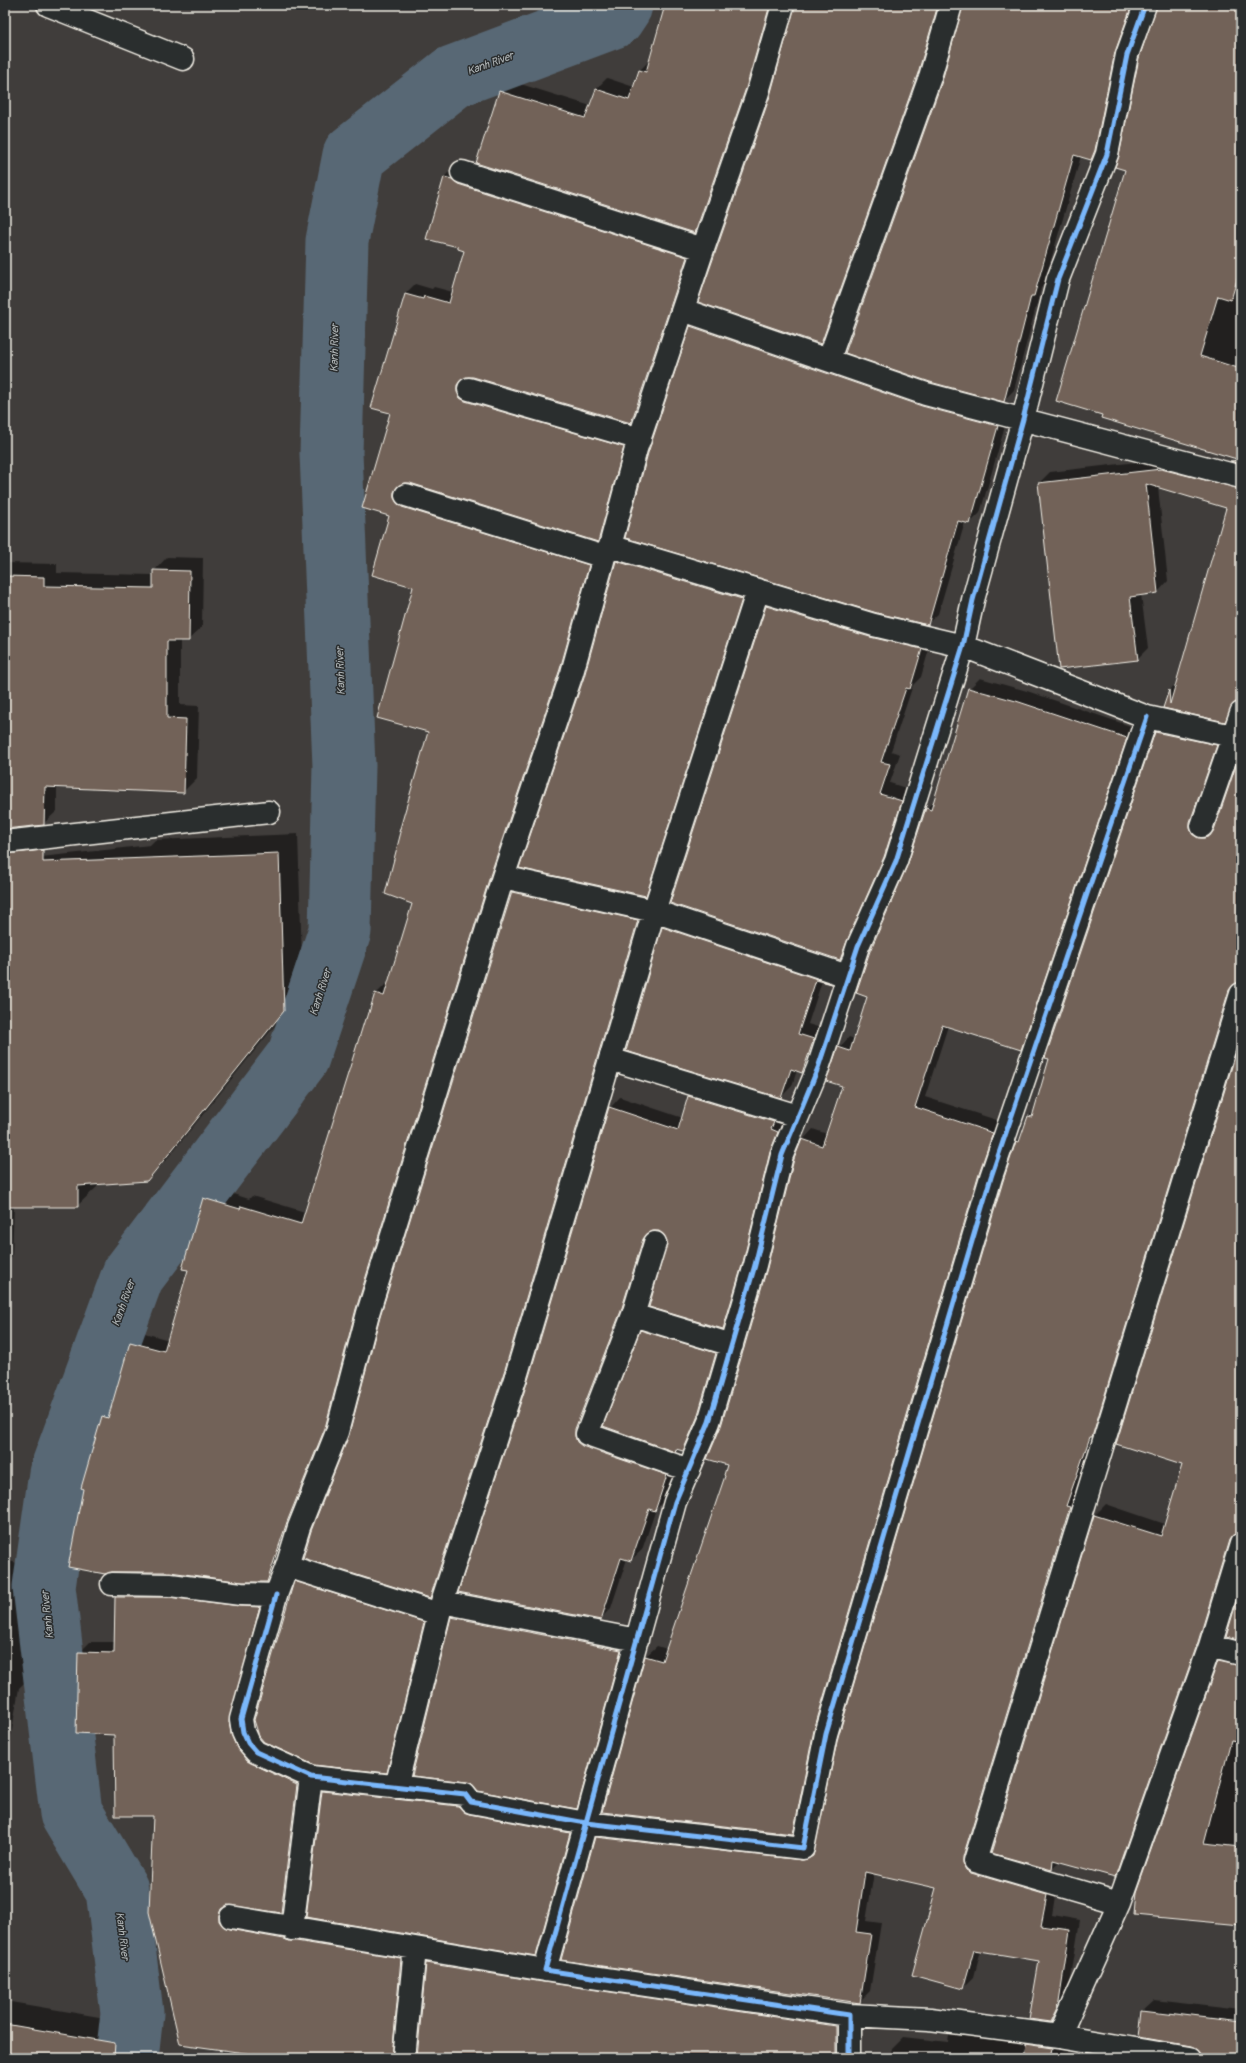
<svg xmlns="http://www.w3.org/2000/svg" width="1246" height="2063" font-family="Pangolin,sans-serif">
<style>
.shadow{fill:#0007}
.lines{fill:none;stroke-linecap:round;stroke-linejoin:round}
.river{stroke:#586875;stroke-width:63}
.building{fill:#726259;stroke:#f4f1e8}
.minor-casing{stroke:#f4f1e8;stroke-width:25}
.minor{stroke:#2a2d2e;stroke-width:22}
.cycleway-casing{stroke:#2a2d2e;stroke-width:8}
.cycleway{stroke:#7ab7fb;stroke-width:5}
.labels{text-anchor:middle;stroke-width:3;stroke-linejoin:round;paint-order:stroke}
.water-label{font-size:11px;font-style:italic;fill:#aeb3b4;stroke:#2a2d2e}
</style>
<rect width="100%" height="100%" fill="#403d3b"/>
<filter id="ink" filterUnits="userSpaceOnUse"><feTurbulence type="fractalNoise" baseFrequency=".025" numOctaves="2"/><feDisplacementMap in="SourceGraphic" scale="8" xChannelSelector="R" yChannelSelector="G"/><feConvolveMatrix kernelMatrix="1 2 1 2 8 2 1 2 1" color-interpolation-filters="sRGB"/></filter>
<g filter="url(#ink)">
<path class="shadow" d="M725,5H777L706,221L695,232L500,92L511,81L591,106L596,89L607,78L634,87L640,70L651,59Z
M796,5H945L831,332L821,343L771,96Z
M964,5H1138L1102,148L1091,159L1081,156L1044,284L1041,288L1014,390L1004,400L943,81Z
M1158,5H1241V464L1232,461L1235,458L1127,169Z
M454,167L696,247L641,412L631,422L473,376H467V382L633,437L608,531L598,541L410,482H404V488L598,555L335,1417L277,1571L267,1581L103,1416L112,1407L131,1342L141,1332L169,1340L189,1269L204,1198L214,1188L249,1199L252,1196L305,1212L366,1019L369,1017L376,994L386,984L389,985L413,903L429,732L415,586L391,516V413L405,294L415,284L432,289L434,287L453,292L466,250L444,177Z
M701,316L1008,416L980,513L970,523L965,522L938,614L927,624L649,453L691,326Z
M1172,458L1241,477V700L1235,710L1224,720L1164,707L1170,690L1177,682L1227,508L1158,487L1168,581L1158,592L1141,594L1148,648L1137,659L1039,483L1050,472Z
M627,551L752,588L656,885L645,895L585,677L617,561Z
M167,557L203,558L202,627L188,640H180V705L199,706L197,778L183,792L57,786V811L43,824L5,828V563L57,564V573L154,575V571Z
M778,595L932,639L921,677L913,685L891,751L900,754L890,783L912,790L851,949L840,959L767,606Z
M980,678L1027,691L1136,728L1031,1038L1021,1049L948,1026L925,1097L1003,1122L803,1823L793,1833L603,1811L646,1656L657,1646L667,1649L727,1475L728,1464L722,1426L803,1140L813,1129L827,1134L843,1085L839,1048L849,1037L855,1039L926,809L935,800L969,689Z
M1167,721L1227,735L1209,827L1216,828L1241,754V981H1239L973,1853L1057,1884L1052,1915L1080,1920L1068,1996L1062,2010L1051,2021L1040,1961L981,1950L974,1977L963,1988L938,1887L874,1873L866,1921L881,1923L870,1991L859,2002L596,1837L607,1826L815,1850L1004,1181L1017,1141L1022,1137L1029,1116L1036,1109L1051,1059L1046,1057L1156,732Z
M298,834L303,991L166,1160L146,1180L97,1184V1187L77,1206H14L12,1256L5,1264V861L150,845L155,840Z
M523,882L648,910L440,1586L430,1597L350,1435L512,892Z
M674,917L841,974L832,983L822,981L808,1024L824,1029L813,1061L802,1072L797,1070L792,1086L781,1097L663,928Z
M1241,1040V1531H1239L1209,1630L1125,1865L1115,1876L1060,1861L1051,1869L992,1852L1095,1515L1106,1504L1165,1524L1183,1464Z
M700,1086L788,1121L734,1317L723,1328L665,1234L659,1230H653L593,1435L677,1465L666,1499L656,1509L642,1550L631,1560L627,1559L611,1608L600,1619L530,1377L610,1108L620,1097L683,1118L689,1096Z
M651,1321L725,1344L692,1440L683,1450L677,1448L674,1451L641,1331Z
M5,1560L45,1570L25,1682L19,1688L5,1772Z
M306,1572L434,1612L397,1761L386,1772L295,1582Z
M127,1586L270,1597L247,1737L308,1774L292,1901L281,1912L229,1904L230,1910L412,1948L408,2058H221V2050L154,1815L79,1653L90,1642H116V1597Z
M462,1607L630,1640L587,1798L577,1808L472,1782L413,1775L452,1617Z
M1230,1651L1241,1653V1924L1135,1914L1219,1662Z
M332,1782L579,1824L545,1945L536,1955L323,1791Z
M438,1952L847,2015L853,2058H418L427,1963Z
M1154,2000L1241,2010V2058H1201L1197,2048L1143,2010Z
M5,2001L117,2020L111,2058H96L100,2035H98L94,2058H5Z
M960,2024L1103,2044L1101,2058H890L892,2048L903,2037L948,2042L949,2034Z"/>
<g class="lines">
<path class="river" d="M127,2058L132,2013L117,1890L71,1813L44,1587L60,1474L133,1275L298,1057L340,931L344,766L331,453L337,241L354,155L453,77L613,17L621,5"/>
</g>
<path class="building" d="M665,5H770L746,88L695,233L476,163L499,91L585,118L596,89L629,100L639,70L646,72Z
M795,5H938L918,73L821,344L698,302L770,96Z
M963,5H1132L1115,52L1095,150L1091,160L1074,155L1034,296H1031L1004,402L930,382L845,353L942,81Z
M1157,5H1241V266L1231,300L1218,296L1200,356L1241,369V464L1230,461L1240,460L1101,418L1102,415L1056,401L1125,170L1115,167L1119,156L1139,58Z
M444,177L452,179L458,184L687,257L631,423L473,377H466L461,380L457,385V392L460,398L465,401L624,447L598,542L410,483H404L398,486L394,492V498L397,503L402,507L589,565L560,669L491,873L356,1309L325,1428L287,1522L267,1582H242L170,1572H112L105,1574L68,1567L83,1489L81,1488L102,1416L108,1418L130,1342L164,1351L188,1270L182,1269L203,1198L240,1209L241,1206L301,1224L365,1019H367L375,993L384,996L412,904L385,894L401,832H399L428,732L377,718L413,587L372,575L389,516L362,508L390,413L371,408L405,294L423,299L424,296L449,303L464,251L458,249V247L426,239Z
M690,326L922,406L998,426L970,524L958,521L928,625L877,613L625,538L648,453Z
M1161,469L1241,489V701L1233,704L1225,722L1163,708L1169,690L1170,704L1226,508L1146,484L1158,593L1130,597L1138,660L1059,669L1038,483Z
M616,561L742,599L646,896L519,868L584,677Z
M153,570L190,571L189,641H167V718L186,719L184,793L45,787L44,825L5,829V576L44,577V586L153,588Z
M766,606L870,637L922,649L910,689L906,688L881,762L890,764L880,794L902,801L884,857L847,941L840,960L670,903Z
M968,688L1016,701L1127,738L1021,1050L942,1025L915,1107L993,1133L979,1173L814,1730L793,1834L602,1812L645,1656L662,1661L725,1476L724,1475L727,1465L707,1459L721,1426L744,1348L767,1268L794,1159L802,1139L822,1146L842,1086L826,1081L838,1047L850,1051L867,997L856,993L870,951L907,866L926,808L931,810Z
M1155,732L1217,745L1190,822V828L1192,834L1198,838H1204L1210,836L1214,830L1241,751V982L1233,985L1229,990L1092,1437H1090L1066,1506L1070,1507L963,1857V1864L966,1870L971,1873L1047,1895L1041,1926L1070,1930L1058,2008L1051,2022L1029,2019L1039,1961L974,1950L963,1989L912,1975L936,1888L865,1872L856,1932L871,1934L860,2003L561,1960L595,1837L802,1860L808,1859L813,1856L838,1737L1003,1181L1016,1141L1019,1142L1028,1116L1032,1117L1049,1059L1045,1058Z
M43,850V862L279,853L284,1011L147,1181L78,1186V1207H5V854Z
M512,892L638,920L505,1369L430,1598L303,1558L311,1531L349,1435L380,1316Z
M662,927L832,984L816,980L798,1034L814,1039L802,1073L791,1069L781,1098L626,1051Z
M1241,1037V1532L1233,1535L1229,1540L1198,1642L1115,1877L1053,1860L1052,1870L991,1853L1094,1515L1161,1536L1182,1465L1116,1444Z
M688,1096L774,1122L771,1129L778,1132L770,1152L743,1262L723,1329L649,1307L667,1241L664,1235L659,1231H653L647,1234L643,1239L621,1311L575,1429V1436L577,1442L582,1446L667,1475L655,1511L649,1509L631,1561L621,1558L601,1620L458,1592L529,1377L609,1107L678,1130Z
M640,1330L716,1353L697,1418L683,1451L676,1449L675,1452L603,1426Z
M294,1581L424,1622L387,1773L314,1765L264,1742L259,1736L254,1720Z
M1241,1587V1641L1226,1637Z
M115,1597H169L240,1606L260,1607L229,1721L231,1734L237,1748L247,1761L297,1785L281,1913L227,1905L221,1909L219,1915V1921L223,1926L229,1929L284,1939L290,1941H296L401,1958L392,2058H280L180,2044L149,1912L153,1816H115L114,1735L76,1733L78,1652L114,1653Z
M451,1617L621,1650L577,1809L478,1791L471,1783L467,1782L412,1776Z
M1218,1661L1241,1666V1742L1231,1740L1204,1843L1241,1847V1925L1134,1915L1136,1892Z
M322,1791L458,1806L469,1814L570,1833L536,1956L306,1917Z
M426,1963L543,1982L836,2026V2058H417Z
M1142,2010L1241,2022V2058H1200L1196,2049L1190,2046L1139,2037Z
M5,2024L115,2043L114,2058H5Z
M1025,2044L1052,2048L1050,2058H1023Z"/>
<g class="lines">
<g class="minor-casing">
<path id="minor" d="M48,5L183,59
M783,5L758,92L703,249L636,449L610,546L604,557L572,673L503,877L654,911L847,976
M462,172L703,249
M683,310L926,394L1241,477
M829,359L930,77L951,5
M469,389L640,439
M406,495L604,557
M610,546L874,625L963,646L1147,717L1241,738
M1202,826L1241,713
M5,842L269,812
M610,1059L798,1116
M655,1243L633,1315L587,1434L689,1470
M633,1315L732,1345
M287,1566L439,1614
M112,1584L170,1585L241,1594L276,1595L287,1566L299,1527L337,1432L368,1313L503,877
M276,1595L241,1719L243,1732L248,1743L256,1752L311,1777L465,1794L471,1802L586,1823L803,1848L826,1734L991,1177L1147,717
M442,1602L637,1640
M1210,1646L1241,1544
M396,1787L442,1602L517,1373L654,911L758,590
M1119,1903L975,1861L1241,994
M231,1917L545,1970
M292,1929L311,1777
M849,2015L930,2019L1059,2036L1119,1903L1210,1646L1241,1654
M1059,2036L1188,2058
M404,2058L415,1949
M849,2058V2015L545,1970L675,1502L709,1422L755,1265L782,1155L818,1068L858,946L896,861L963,646L973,600L1023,419L1058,279L1107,154L1127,55L1145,5"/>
</g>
<use href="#minor" class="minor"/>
<g class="cycleway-casing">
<path id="cycleway" d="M276,1595L241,1719L243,1732L248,1743L256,1752L311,1777L465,1794L471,1802L586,1823L803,1848L826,1734L991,1177L1147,717
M849,2058V2015L545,1970L675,1502L709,1422L755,1265L782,1155L818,1068L858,946L896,861L963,646L973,600L1023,419L1058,279L1107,154L1127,55L1145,5"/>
</g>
<use href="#cycleway" class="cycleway"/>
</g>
</g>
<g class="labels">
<g class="water-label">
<text transform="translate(490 63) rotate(-20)" y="4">Kanh River</text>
<text transform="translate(334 348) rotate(-89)" y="4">Kanh River</text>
<text transform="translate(340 671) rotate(-92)" y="4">Kanh River</text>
<text transform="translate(320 992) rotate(-72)" y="4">Kanh River</text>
<text transform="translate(123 1303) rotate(-70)" y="4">Kanh River</text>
<text transform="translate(47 1615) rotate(-96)" y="4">Kanh River</text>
<text transform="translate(123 1936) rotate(83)" y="4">Kanh River</text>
</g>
</g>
<rect width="1246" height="2063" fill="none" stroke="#2a2d2e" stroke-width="20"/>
<rect x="10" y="10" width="1226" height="2043" fill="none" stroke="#f4f1e8" stroke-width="1.5" filter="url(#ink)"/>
</svg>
